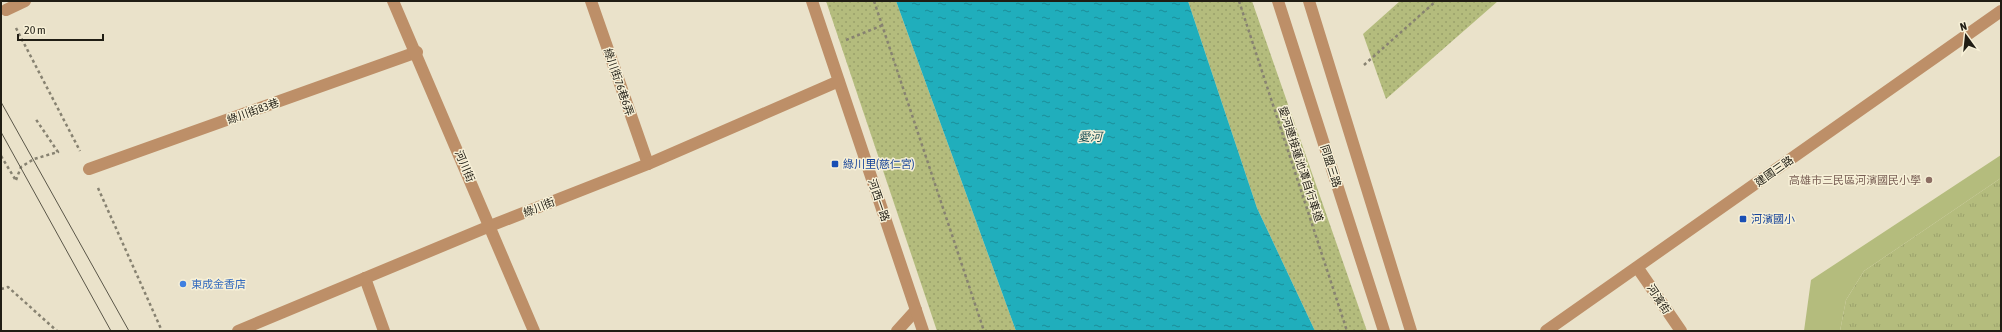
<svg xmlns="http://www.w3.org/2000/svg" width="2002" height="332" font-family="'Asap Condensed','Noto Sans TC',sans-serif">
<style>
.grass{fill:url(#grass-tufts)}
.park{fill:url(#park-dots)}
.garden{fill:#b4bc7d}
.water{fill:url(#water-ripples)}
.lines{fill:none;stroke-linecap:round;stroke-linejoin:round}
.path{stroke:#878271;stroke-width:2.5;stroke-dasharray:3 3;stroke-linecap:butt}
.lane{stroke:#bd8f68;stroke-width:12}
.street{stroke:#bd8f68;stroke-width:12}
.tram{stroke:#5a5648;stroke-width:1}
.transit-dot{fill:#1a4fb4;stroke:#f7f0d7;stroke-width:1.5}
.education-dot{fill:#8d6e63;stroke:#f7f0d7;stroke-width:1.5}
.shop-dot{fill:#3f7fe0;stroke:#f7f0d7;stroke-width:1.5}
.labels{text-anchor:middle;stroke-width:3;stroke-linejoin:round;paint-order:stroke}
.street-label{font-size:11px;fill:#201d14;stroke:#f7f0d7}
.transit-label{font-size:11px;fill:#164399;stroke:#f7f0d7;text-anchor:start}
.education-label{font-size:11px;fill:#785e54;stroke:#f7f0d7;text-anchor:end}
.shop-label{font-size:11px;fill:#366cbe;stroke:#f7f0d7;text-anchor:start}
.water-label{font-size:12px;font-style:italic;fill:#1c5258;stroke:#f7f0d7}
</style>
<defs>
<pattern id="grass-tufts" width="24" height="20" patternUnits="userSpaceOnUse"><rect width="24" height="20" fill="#b4bc7d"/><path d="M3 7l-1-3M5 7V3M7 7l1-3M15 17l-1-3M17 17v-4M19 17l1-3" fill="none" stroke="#9aa16b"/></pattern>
<pattern id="park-dots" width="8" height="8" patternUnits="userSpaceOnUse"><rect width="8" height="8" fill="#b4bc7d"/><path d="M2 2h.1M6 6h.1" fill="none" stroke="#9aa16b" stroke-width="1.8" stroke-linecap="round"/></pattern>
<pattern id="water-ripples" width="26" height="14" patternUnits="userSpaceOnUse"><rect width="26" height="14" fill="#20aebc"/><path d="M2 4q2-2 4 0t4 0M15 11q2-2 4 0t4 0" fill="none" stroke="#1c8d98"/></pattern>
</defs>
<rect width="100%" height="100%" fill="#eae2ca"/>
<path class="grass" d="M2001,178V331H1840L1846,300L1864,271Z"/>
<path class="park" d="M826,1H896L1016,331H937Z
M1188,1H1252L1367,331H1315L1257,208Z
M1400,1H1498L1386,99L1363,34Z"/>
<path class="garden" d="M2001,155V178L1864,271L1846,300L1840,331H1804L1811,280Z"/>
<path class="water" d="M896,1H1188L1257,208L1315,331H1016Z"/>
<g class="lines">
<path class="path" d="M874,1L984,331
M1239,1L1347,331
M16,28L80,151
M846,40L883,25
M1364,65L1436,1
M1,156L15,179
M16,180L21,167L34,159L58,152L35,118
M98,188L162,331
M1,289L8,287L57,331"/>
<path class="lane" d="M591,1L648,164
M6,10L25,1
M89,169L417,52
M365,278L384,331
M897,331L916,310"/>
<path class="street" d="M393,1L534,331
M812,1L923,331
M1278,1L1384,331
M1309,1L1411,331
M1637,267L1681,331
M238,331L490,226L648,164L839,81
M1546,331L2001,11"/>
<path class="tram" d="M1,102L129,331
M1,132L111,331"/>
</g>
<g class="transit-dot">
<rect x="831" y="160" width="8" height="8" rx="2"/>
<rect x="1739" y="215" width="8" height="8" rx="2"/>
</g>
<circle class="education-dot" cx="1929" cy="180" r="4"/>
<circle class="shop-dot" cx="183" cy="284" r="4"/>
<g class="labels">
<g class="street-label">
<text transform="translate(619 82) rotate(71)" y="4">綠川街76巷6弄</text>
<text transform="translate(253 111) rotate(-20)" y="4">綠川街83巷</text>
<text transform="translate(1301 164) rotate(72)" y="4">愛河連接蓮池潭自行車道</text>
<text transform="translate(465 166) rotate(67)" y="4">河川街</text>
<text transform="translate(1331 166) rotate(72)" y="4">同盟三路</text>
<text transform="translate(1774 171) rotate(-35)" y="4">建國三路</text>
<text transform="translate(879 200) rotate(71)" y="4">河西一路</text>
<text transform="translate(539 207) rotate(-22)" y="4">綠川街</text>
<text transform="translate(1659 299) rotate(56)" y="4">河濱街</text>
</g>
<g class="transit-label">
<text x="843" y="168">綠川里(慈仁宮)</text>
<text x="1751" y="223">河濱國小</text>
</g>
<g class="education-label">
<text x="1921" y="184">高雄市三民區河濱國民小學</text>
</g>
<g class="shop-label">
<text x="191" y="288">東成金香店</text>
</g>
<g class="water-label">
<text x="1090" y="141">愛河</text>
</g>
</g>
<rect width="2002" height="332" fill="none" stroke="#201d14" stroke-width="4"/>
<g transform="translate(1966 36) rotate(345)" stroke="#f7f0d7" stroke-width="3" paint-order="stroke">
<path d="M0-3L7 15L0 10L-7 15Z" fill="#201d14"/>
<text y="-6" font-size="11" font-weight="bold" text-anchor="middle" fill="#201d14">N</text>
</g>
<path d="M18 34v6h85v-6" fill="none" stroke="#201d14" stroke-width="2"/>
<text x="24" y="34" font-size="12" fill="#201d14" stroke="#f7f0d7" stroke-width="3" paint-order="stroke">20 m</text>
</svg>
